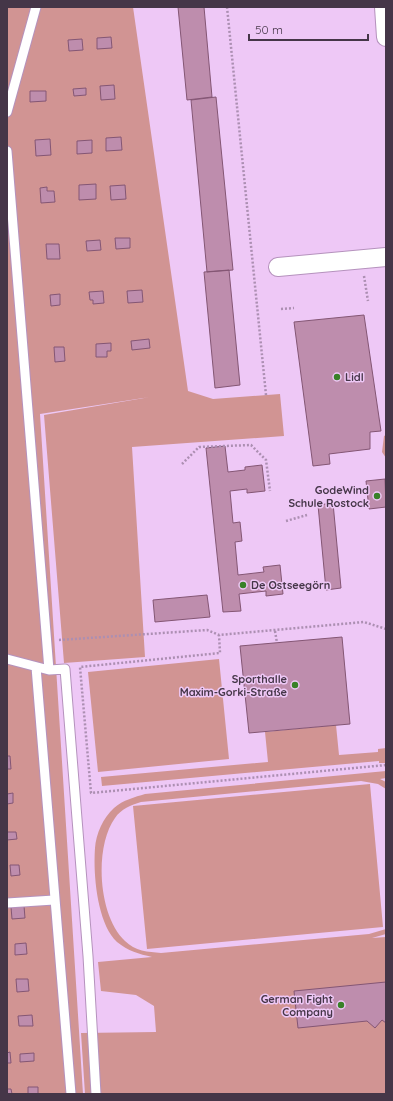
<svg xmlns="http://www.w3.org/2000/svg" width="393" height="1101" font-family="Quicksand,sans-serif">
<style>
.green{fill:#d19493}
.building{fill:#be8dad;stroke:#845674}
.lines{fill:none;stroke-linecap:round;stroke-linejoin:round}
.lane-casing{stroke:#b592bd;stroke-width:11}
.street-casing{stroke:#b592bd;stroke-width:20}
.path{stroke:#ac8fb2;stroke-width:2.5;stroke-dasharray:2 2;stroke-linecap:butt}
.lane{stroke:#fff;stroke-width:9}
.street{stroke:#fff;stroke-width:18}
.poi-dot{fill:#388128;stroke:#eec8f6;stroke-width:1.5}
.labels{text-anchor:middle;stroke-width:3;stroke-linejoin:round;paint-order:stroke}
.poi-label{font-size:11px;font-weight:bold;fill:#453648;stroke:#eec8f6;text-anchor:end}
</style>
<rect width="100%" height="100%" fill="#eec8f6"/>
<path class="green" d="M7,7H133L188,391L213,399L280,394L284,436L132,447L145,657L64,663L44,415L150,397L40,414L83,1094H7Z
M386,435V458L382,452L384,436Z
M219,659L229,759L98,772L88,672Z
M336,725L339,755L378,752V749L386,748V763H379V761L102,786L101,777L268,762L265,732Z
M386,771V778L380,779L386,782V789L378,784L361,781L141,802C131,805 121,809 115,818C94,847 98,916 125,941C135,951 148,952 161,953L369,934L386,929V934L372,938L386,937V1094H85L81,1033L156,1032L154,1006L136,995L101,991L98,962L152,957C139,954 128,951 117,942C97,923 93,874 95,848C96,834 103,818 114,808C123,800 135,797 145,794Z
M370,784L383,927L147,949L133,806Z"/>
<path class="building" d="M178,7H204L212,97L187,100Z
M111,37L112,48L97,49V38Z
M82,39L83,50L69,51L68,40Z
M114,85L115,99L101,100L100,86Z
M86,88V95L74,96L73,89Z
M30,91H46V101L30,102Z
M216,97L233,270L207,272L191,100Z
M121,137L122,150L106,151V138Z
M50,139L51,155L36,156L35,140Z
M92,140V153L77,154V141Z
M96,184V199L79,200V185Z
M125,185L126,199L111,200L110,186Z
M47,187V191H54L55,202L41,203L40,188Z
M115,238H130V248L116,249Z
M100,240L101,250L87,251L86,241Z
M46,244H59L60,259H47Z
M229,270L240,385L215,388L204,272Z
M142,290L143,302L128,303L127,291Z
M103,291L104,303L93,304V300H90L89,292Z
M60,294V305L51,306L50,295Z
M364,315L381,431L370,432V449L329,454L330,464L313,466L294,322Z
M149,339L150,348L132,350L131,341Z
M111,343V351H107V357H96V344Z
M54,347H64L65,361L55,362Z
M225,446L228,472L245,470V467L262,465L265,491L247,493V489L230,491L233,523L240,522L242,541L235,542L238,575L264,572L263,567L280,565L283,594L266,596V591L239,594L241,611L223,612L206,448Z
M385,479L386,507L369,509L366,481Z
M333,503L341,588L326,590L318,505Z
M207,595L210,617L155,622L153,600Z
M342,637L350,724L249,733L240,646Z
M7,756H10L11,769H7Z
M13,793V803L7,804V794Z
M7,832H16L17,839L7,840Z
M10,865H19L20,875L11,876Z
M24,906L25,918L12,919L11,907Z
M26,943L27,954L15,955V944Z
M16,979H28L29,991L17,992Z
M386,982V1023L382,1020L375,1028L367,1021L298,1028L294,991Z
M32,1015L33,1026H19L18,1016Z
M10,1052L11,1063H7V1053Z
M34,1053V1061L20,1062V1054Z
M28,1087H38V1094H28Z
M7,1089H11L12,1094H7Z"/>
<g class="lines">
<g class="lane-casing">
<path id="lane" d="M7,112L36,7
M7,151L49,670L7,659
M36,667L71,1094
M49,670L65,669L88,956L96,1094
M7,903L54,900"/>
</g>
<g class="street-casing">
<path id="street" d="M384,7L386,37
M278,267L386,257"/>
</g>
<path class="path" d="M227,7L266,395
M364,276L368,301
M281,309L294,308
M182,464L199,447L251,445L266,460L270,491
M286,521L307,515
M386,629L364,622L219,635L220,653L80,667L91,793L386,765
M275,631L277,643
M59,640L207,630L219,635"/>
<use href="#lane" class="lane"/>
<use href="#street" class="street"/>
</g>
<g class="poi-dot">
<circle cx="337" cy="377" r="4"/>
<circle cx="377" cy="496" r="4"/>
<circle cx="243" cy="585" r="4"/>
<circle cx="295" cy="685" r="4"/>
<circle cx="341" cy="1005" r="4"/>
</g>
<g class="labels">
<g class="poi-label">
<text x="345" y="381" text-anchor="start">Lidl</text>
<text x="369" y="494">GodeWind<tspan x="369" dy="13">Schule Rostock</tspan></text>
<text x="251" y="589" text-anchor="start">De Ostseegörn</text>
<text x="287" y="683">Sporthalle<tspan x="287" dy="13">Maxim-Gorki-Straße</tspan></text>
<text x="333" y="1003">German Fight<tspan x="333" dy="13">Company</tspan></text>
</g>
</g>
<rect width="393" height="1101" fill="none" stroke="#453648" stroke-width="16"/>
<path d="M249 34v6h119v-6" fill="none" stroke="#453648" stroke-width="2"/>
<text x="255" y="34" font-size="12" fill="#453648" stroke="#eec8f6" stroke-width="3" paint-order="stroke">50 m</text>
</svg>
